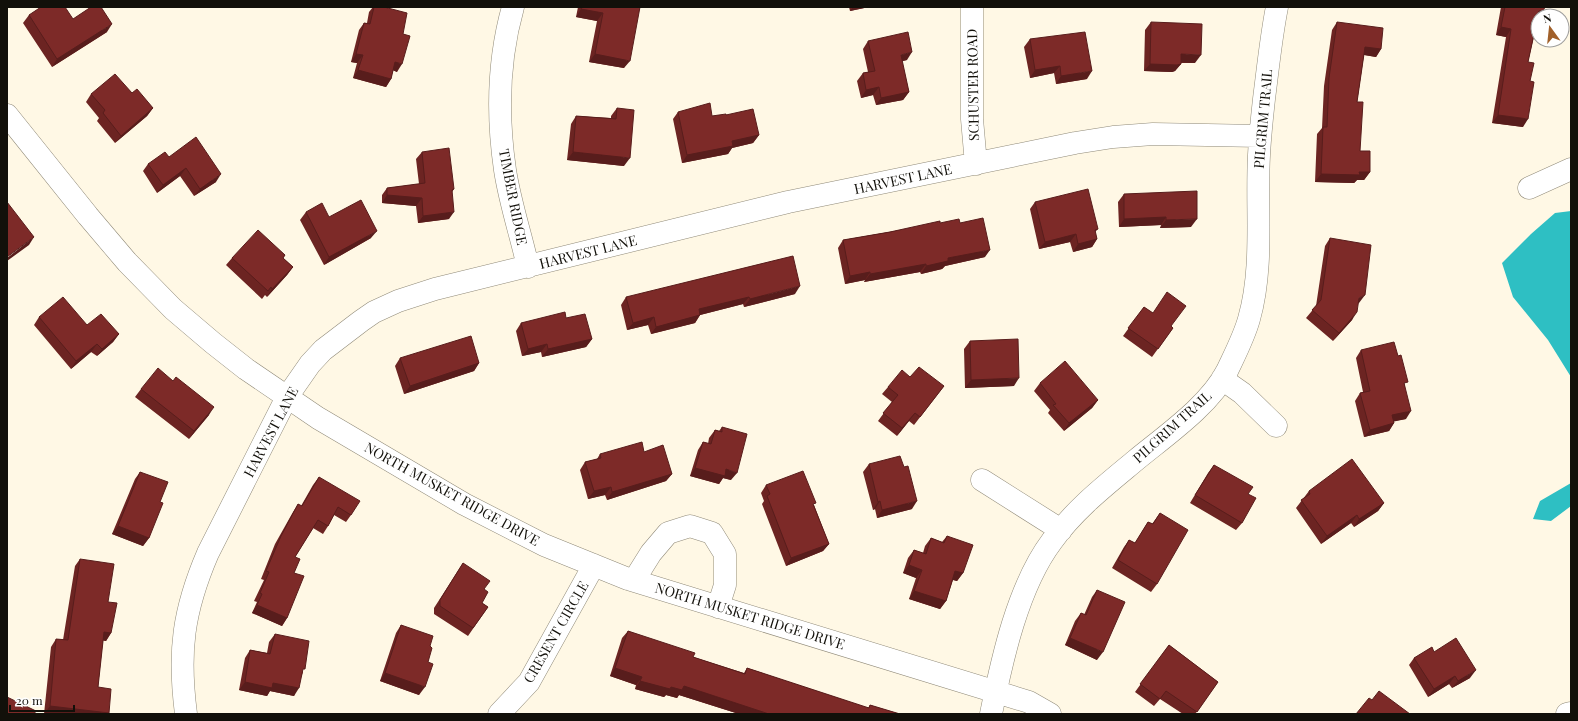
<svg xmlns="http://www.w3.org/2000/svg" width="1578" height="721" font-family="'Playfair Display',serif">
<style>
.water{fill:#2ebfc3}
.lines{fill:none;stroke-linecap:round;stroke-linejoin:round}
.minor-casing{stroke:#908a79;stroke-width:23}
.minor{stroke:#fff;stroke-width:22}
.wall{fill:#6c2422}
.shaded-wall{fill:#581d1c}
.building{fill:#7d2a28;stroke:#581d1c}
.labels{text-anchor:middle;stroke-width:4;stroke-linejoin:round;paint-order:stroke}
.street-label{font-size:14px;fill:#12100a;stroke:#fff}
</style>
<rect width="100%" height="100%" fill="#fff8e5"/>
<path class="water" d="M1571,211V377L1548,340L1513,297L1502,263L1531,234L1555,213Z
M1571,483V506L1551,521L1533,519L1540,501Z"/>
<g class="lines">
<g class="minor-casing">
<path id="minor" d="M513,7C498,60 497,115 505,170C510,203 521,235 528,267
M972,7V119L976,164
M7,115L88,216L127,262L173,309L213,343L246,369L318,418L464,504L544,545L628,579L1029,702L1050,714
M1529,188L1571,169
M1222,379L1242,393L1276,426
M982,480L1061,530
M628,579L636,577L651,553L668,533L690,526L712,533L725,554V585L718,607
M186,714C178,652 183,611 208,553L287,397L310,364L323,350L361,321L374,312L398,301L435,289L788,202L1075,143L1113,137L1153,134L1260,136
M499,714L529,682L594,565
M991,714C1002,659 1018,586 1052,541C1075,509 1106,485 1136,460C1165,436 1210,405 1227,371C1235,354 1244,337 1249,319C1264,266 1256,209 1259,155C1260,136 1262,117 1264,99C1268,68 1271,37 1277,7
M1567,714L1571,713"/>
</g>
<use href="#minor" class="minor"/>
</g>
<path class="wall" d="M373,7H384L403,34L397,72L393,70L391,79L386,87L353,78L357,63L351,62L359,30L364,23H367L369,12Z
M578,7H640L624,68L589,62L597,21L576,17Z
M849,7H869L850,11Z
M1501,7H1545L1538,16V19L1528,62L1523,127L1492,123L1506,37L1496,35Z
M29,15L73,19L107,32L52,67L23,23Z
M1151,22L1195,63H1181V64L1175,71L1172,72L1144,71L1145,30Z
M1337,22L1381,49L1376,57L1364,55L1357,102L1360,151L1370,172L1364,180H1357L1354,183L1315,182L1317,134L1322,128L1324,86L1332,30Z
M1030,39L1087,79L1056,84L1054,73L1030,78L1024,47Z
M868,41L907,60L902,61L909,92L903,100L876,105L873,95L861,98L857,81L863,73L868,72L863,49Z
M91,94L153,108L147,116L115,143L97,121L99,118L86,102Z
M617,108L624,166L567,160L571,124L576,116L611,118V116Z
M678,112L712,116L726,115L759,135L753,143L732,148L728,154L682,163L673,119Z
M422,152L454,189L452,192L449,219L418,223L416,206L382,203V195L387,188L419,184L416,159Z
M169,157L216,182L194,196L180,176L157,193L143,171L148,164Z
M1124,194L1191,227L1160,228L1161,225L1119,227L1118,202Z
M1035,202L1098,229L1095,232L1097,239L1092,247L1073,252L1070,242L1039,249L1030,209Z
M306,212L329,217L371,238L324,265L300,220Z
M940,223H960L985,257L945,266L942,269L921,274L920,272L864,282L865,280L845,284L838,248L843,240Z
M1330,238L1359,303H1358L1352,320L1333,341L1306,318L1316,306L1325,246Z
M285,255L283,258L293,267L287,275L267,297L265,295L262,299L226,265L232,258Z
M795,294L744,307L743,304L700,315L695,323L651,334L648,325L627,330L621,305L626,297Z
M1144,307L1173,328L1152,357L1123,336Z
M39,317L119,334L113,342L97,356L91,352L71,369L34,325Z
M566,318L592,339L586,347L542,357L541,352L522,356L516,331L521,323Z
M970,341L1014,386L965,388L964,349Z
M1361,350L1398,356L1405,386L1406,419L1394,421V423L1389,431L1364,437L1355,401L1360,393L1363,392L1356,358Z
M400,358L479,363L474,371L404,394L395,366Z
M910,377L944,386L914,425L909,421L897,436L878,421L892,402L882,394L888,387Z
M1040,383L1098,400L1092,408L1064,431L1048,413L1050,410L1034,391Z
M141,389L209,415L189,439L135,397Z
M722,427L731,480L723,478L719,484L690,476L698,450L703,442L708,444L709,438L715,430L719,431Z
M644,452L672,474L666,481L607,500L605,495L588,499L580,470L585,462L597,459L600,454Z
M869,464L912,509L877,518L875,509L873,510L863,472Z
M1214,465L1248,494L1242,523L1236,530L1190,503L1208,473Z
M140,472L160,502L149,538L143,546L112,534L135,479Z
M319,477L351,515L346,522L334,515L328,526L323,534L313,528L295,557L294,573L287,618L282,626L252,613L257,602L254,601L264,580L261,579L275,544L293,512L298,504L301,506L313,485Z
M766,485L814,505L829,544L823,551L786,566L762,504L764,501L761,493Z
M1309,491L1384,503L1378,511L1354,527L1351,523L1321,544L1296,508Z
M1160,513L1157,584L1151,592L1112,568L1124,547L1129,540L1135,543L1148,522L1152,524Z
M947,536L963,573L957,581L953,580L946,601L940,609L909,599L916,578L903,573L908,558L914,550L923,553L925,546L931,538L942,542Z
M80,559L108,602L111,633L106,641L103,640L98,687L109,713L108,714H44L51,647L56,639L63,640L75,566Z
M463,563L484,589L482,603L488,607L468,636L434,614V608Z
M1097,590V660L1065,645L1075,621L1081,613L1084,615L1092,597Z
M401,625L430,646L428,662L419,695L380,681L396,633Z
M628,631L693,657L744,673L747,668L868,708L870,705L900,714H739L679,695L677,698L666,695L664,697L635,689L636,685L610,676L622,638Z
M275,634L303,672L294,696L270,691L267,696L239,690L245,658L250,650L267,653L269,642Z
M1169,645L1218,682L1195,714H1183L1160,699L1154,706L1135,692Z
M1434,652L1470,678L1452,688L1449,684L1428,697L1409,665L1414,658Z"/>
<path class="shaded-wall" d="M853,7H869L850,11Z
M581,9L603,13L597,21L576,17Z
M1539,11H1543L1540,16H1538V19L1534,18Z
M112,24L107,32L52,67L57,59Z
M1501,27L1511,29L1506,37L1496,35Z
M1365,47L1381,49L1376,57L1359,54Z
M912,52L907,60L895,63L901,55Z
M356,54L363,55L357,63L351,62Z
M595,54L630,61L624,68L589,62Z
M1181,54L1201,55L1195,63L1175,62Z
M395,62L402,64L397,72L390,69Z
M1150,64H1181L1175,71L1172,72L1144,71Z
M1060,66L1054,73L1030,78L1035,70Z
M358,70L391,79L386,87L353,78Z
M1092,71L1087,79L1056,84L1061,76Z
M879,87L873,95L861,98L866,90Z
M909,92L903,100L876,105L881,98Z
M153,108L147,116L115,143L121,136Z
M1498,115L1528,119L1523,127L1492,123Z
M759,135L753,143L732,148L728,154L682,163L687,155L732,141Z
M573,152L630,158L624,166L567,160Z
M186,168L180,176L157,193L163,185Z
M1359,172H1370L1364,180H1357L1354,183L1315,182L1321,174Z
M221,174L216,182L194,196L200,189Z
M387,195L422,198L416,206L382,203Z
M454,212L449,219L418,223L423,216Z
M1166,217L1161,225L1119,227L1124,219Z
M1197,219L1191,227L1160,228L1166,220Z
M377,231L371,238L324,265L329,257Z
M1076,234L1070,242L1039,249L1045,242Z
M34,237L29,245L7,261V258Z
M1097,239L1092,247L1073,252L1078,244Z
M990,250L985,257L945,266L942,269L921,274L926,266L948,258Z
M926,264L920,272L864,282L870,274Z
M293,267L287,275L267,297L272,289Z
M870,272L865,280L845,284L850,276Z
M800,286L795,294L744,307L750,299Z
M1365,295L1359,303L1353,306L1359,298Z
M749,297L743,304L700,315L695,323L651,334L656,327L699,309Z
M1357,312L1352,320L1333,341L1339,333Z
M654,317L648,325L627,330L633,323Z
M119,334L113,342L97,356L102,349Z
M592,339L586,347L542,357L548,349Z
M97,344L91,352L71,369L76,361Z
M547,344L541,352L522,356L528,349Z
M479,363L474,371L404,394L410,386Z
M1019,378L1014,386L965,388L971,380Z
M1098,400L1092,408L1064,431L1069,423Z
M214,407L209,415L189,439L194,431Z
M1411,411L1406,419L1387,423L1392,415Z
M915,413L909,421L897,436L902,428Z
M1394,423L1389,431L1364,437L1370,430Z
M695,468L726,469L737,473L731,480L723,478L719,484L690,476Z
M672,474L666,481L607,500L612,492Z
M611,487L605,495L588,499L594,491Z
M880,501L875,509L873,510L878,502Z
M917,501L912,509L877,518L882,510Z
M1384,503L1378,511L1354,527L1359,519Z
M1357,515L1351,523L1321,544L1327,536Z
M118,526L149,538L143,546L112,534Z
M829,544L823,551L786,566L791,558Z
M909,565L922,570L916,578L903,573Z
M955,571L963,573L957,581L950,579Z
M914,591L946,601L940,609L909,599Z
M257,605L287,618L282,626L252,613Z
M104,632L111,633L106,641L99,640Z
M1070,638L1103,652L1097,660L1065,645Z
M615,668L642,677L636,685L610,676Z
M1476,670L1470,678L1452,688L1458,681Z
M385,673L425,687L419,695L380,681Z
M1455,676L1449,684L1428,697L1434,689Z
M640,681L671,687L684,686L769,714H739L679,695L677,698L666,695L664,697L635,689Z
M245,682L273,683L299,688L294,696L270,691L267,696L239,690Z
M50,706L109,713L108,714H44Z"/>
<path class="building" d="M41,7H65L73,19L91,7H101L112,24L57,59L29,15Z
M374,7H384L407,13L403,34L410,36L402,64L395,62L391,79L358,70L363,55L356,54L364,23L370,24Z
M582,7H640L630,61L595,54L603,13L581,9Z
M1505,7H1545L1543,11H1539L1528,62L1534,63L1530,81L1534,82L1528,119L1498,115L1511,29L1501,27Z
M1151,22L1202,24L1201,55L1181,54V64L1177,65L1150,64Z
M1337,22L1383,28L1381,49L1365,47L1357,102H1363L1360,151H1370V172H1359L1360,175L1321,174L1323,127H1327L1329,78Z
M908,32L912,52L901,55L909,92L881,98L879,87L866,90L863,73L875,71L868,41Z
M1085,32L1092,71L1061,76L1060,66L1035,70L1030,39Z
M115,74L132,93L137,89L153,108L121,136L103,113L105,110L91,94Z
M710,103L712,116L726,114V115L753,109L759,135L732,141L733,146L687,155L678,112Z
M617,108L634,110L630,158L573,152L576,116L616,119Z
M196,137L221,174L200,189L186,168L163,185L148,164L165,152L169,157Z
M449,148L454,189L452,190L454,212L423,216L422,198L387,195V188L425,183L422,152Z
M1088,189L1098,229L1095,230L1097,239L1078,244L1076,234L1045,242L1035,202Z
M1197,191V219L1166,220V217L1124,219V194Z
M361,200L377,231L329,257L306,212L322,203L329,217Z
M7,202L34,237L7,257Z
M983,218L990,250L948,258V261L926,266V264L870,274V272L850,276L843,240L890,232L940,221V223L959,219L960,223Z
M258,230L285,255L283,258L293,267L272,289L271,287L268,291L232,258Z
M1330,238L1371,245L1365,295L1359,298L1357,312L1339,333L1312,310L1321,300Z
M793,256L800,286L750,299L749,297L699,309L700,315L656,327L654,317L633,323L626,297Z
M1167,292L1186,306L1171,326L1173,328L1158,349L1128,328L1144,307L1153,313Z
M63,297L87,325L101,314L119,334L102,349L97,344L76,361L39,317Z
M565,312L566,318L585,314L592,339L548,349L547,344L528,349L521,323Z
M471,336L479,363L410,386L400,358Z
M1018,339L1019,378L971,380L970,341Z
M1394,342L1398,356L1401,355L1408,382L1404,383L1411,411L1392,415L1394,423L1370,430L1360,393L1370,391L1361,350Z
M1065,361L1098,400L1069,423L1053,405L1056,404L1040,383Z
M919,367L944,386L920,417L915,413L902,428L883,413L898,395L888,387L902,370L910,377Z
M158,368L173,381L176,377L214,407L194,431L141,389Z
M722,427L747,434L737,473L726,469L725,476L695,468L703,442L711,444L715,430L722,432Z
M642,442L644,452L663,445L672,474L612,492L611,487L594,491L585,462L601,458L600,454Z
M900,456L904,467L908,466L917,501L882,510L880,501L878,502L869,464Z
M1352,459L1384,503L1359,519L1357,515L1327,536L1301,500L1310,494L1309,491Z
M1214,465L1253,487L1248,494L1256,498L1242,523L1195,495Z
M803,471L816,503L813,504L829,544L791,558L767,496L770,494L766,485Z
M140,472L168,482L160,502L163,503L149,538L118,526Z
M319,477L360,501L351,515L338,507L328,526L318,520L295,557L300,559L294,573L304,576L287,618L257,605L262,594L260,593L269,572L266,571L281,536L298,504L302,506Z
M1160,513L1188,530L1157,584L1118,560L1129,540L1135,543L1148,522L1153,524Z
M947,536L973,545L963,573L955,571L946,601L914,591L922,570L909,565L914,550L926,554L931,538L944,543Z
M80,559L114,564L108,602L117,603L111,633L104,632L98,687L111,689L109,713L50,706L56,639L68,640Z
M463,563L490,581L484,589L488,592L482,603L488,607L473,628L440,606V600Z
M1097,590L1125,602L1103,652L1070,638L1081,613L1086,615Z
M401,625L433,636L430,646L432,648L428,662L433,664L425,687L385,673Z
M628,631L695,653L693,657L745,674L747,668L869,708L870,705L900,714H769L684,686L682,690L671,687L670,689L640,681L642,677L615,668Z
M275,634L309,641L305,669H303L299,688L273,683L272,688L245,682L250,650L270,654Z
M1456,638L1476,670L1458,681L1455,676L1434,689L1414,658L1432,647L1434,652Z
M1169,645L1218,682L1197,712L1166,691L1160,699L1140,684Z
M1379,691L1410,714H1356L1369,698L1372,700Z
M7,697L36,711L34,714H7Z"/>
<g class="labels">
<g class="street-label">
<text transform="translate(973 85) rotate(-91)" y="5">SCHUSTER ROAD</text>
<text transform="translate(1263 119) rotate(-85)" y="5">PILGRIM TRAIL</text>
<text transform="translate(903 179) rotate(-12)" y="5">HARVEST LANE</text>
<text transform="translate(513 197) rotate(79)" y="5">TIMBER RIDGE</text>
<text transform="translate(588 252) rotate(-14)" y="5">HARVEST LANE</text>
<text transform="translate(1172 427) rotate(-42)" y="5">PILGRIM TRAIL</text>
<text transform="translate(271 432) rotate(-62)" y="5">HARVEST LANE</text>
<text transform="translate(452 494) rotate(29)" y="5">NORTH MUSKET RIDGE DRIVE</text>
<text transform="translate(750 616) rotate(17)" y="5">NORTH MUSKET RIDGE DRIVE</text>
<text transform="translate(556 632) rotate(-60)" y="5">CRESENT CIRCLE</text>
</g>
</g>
<rect width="1578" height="721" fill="none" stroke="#12100a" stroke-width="16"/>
<g transform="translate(1550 28) rotate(345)"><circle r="19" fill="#ffffff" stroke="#a09f9d"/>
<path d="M0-3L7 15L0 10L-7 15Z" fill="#a1602a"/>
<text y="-6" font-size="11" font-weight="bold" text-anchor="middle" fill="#12100a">N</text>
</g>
<path d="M10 705v6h64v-6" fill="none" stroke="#12100a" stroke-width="2"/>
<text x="16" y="705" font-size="12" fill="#12100a" stroke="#ffffff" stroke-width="3" paint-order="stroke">20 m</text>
</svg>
